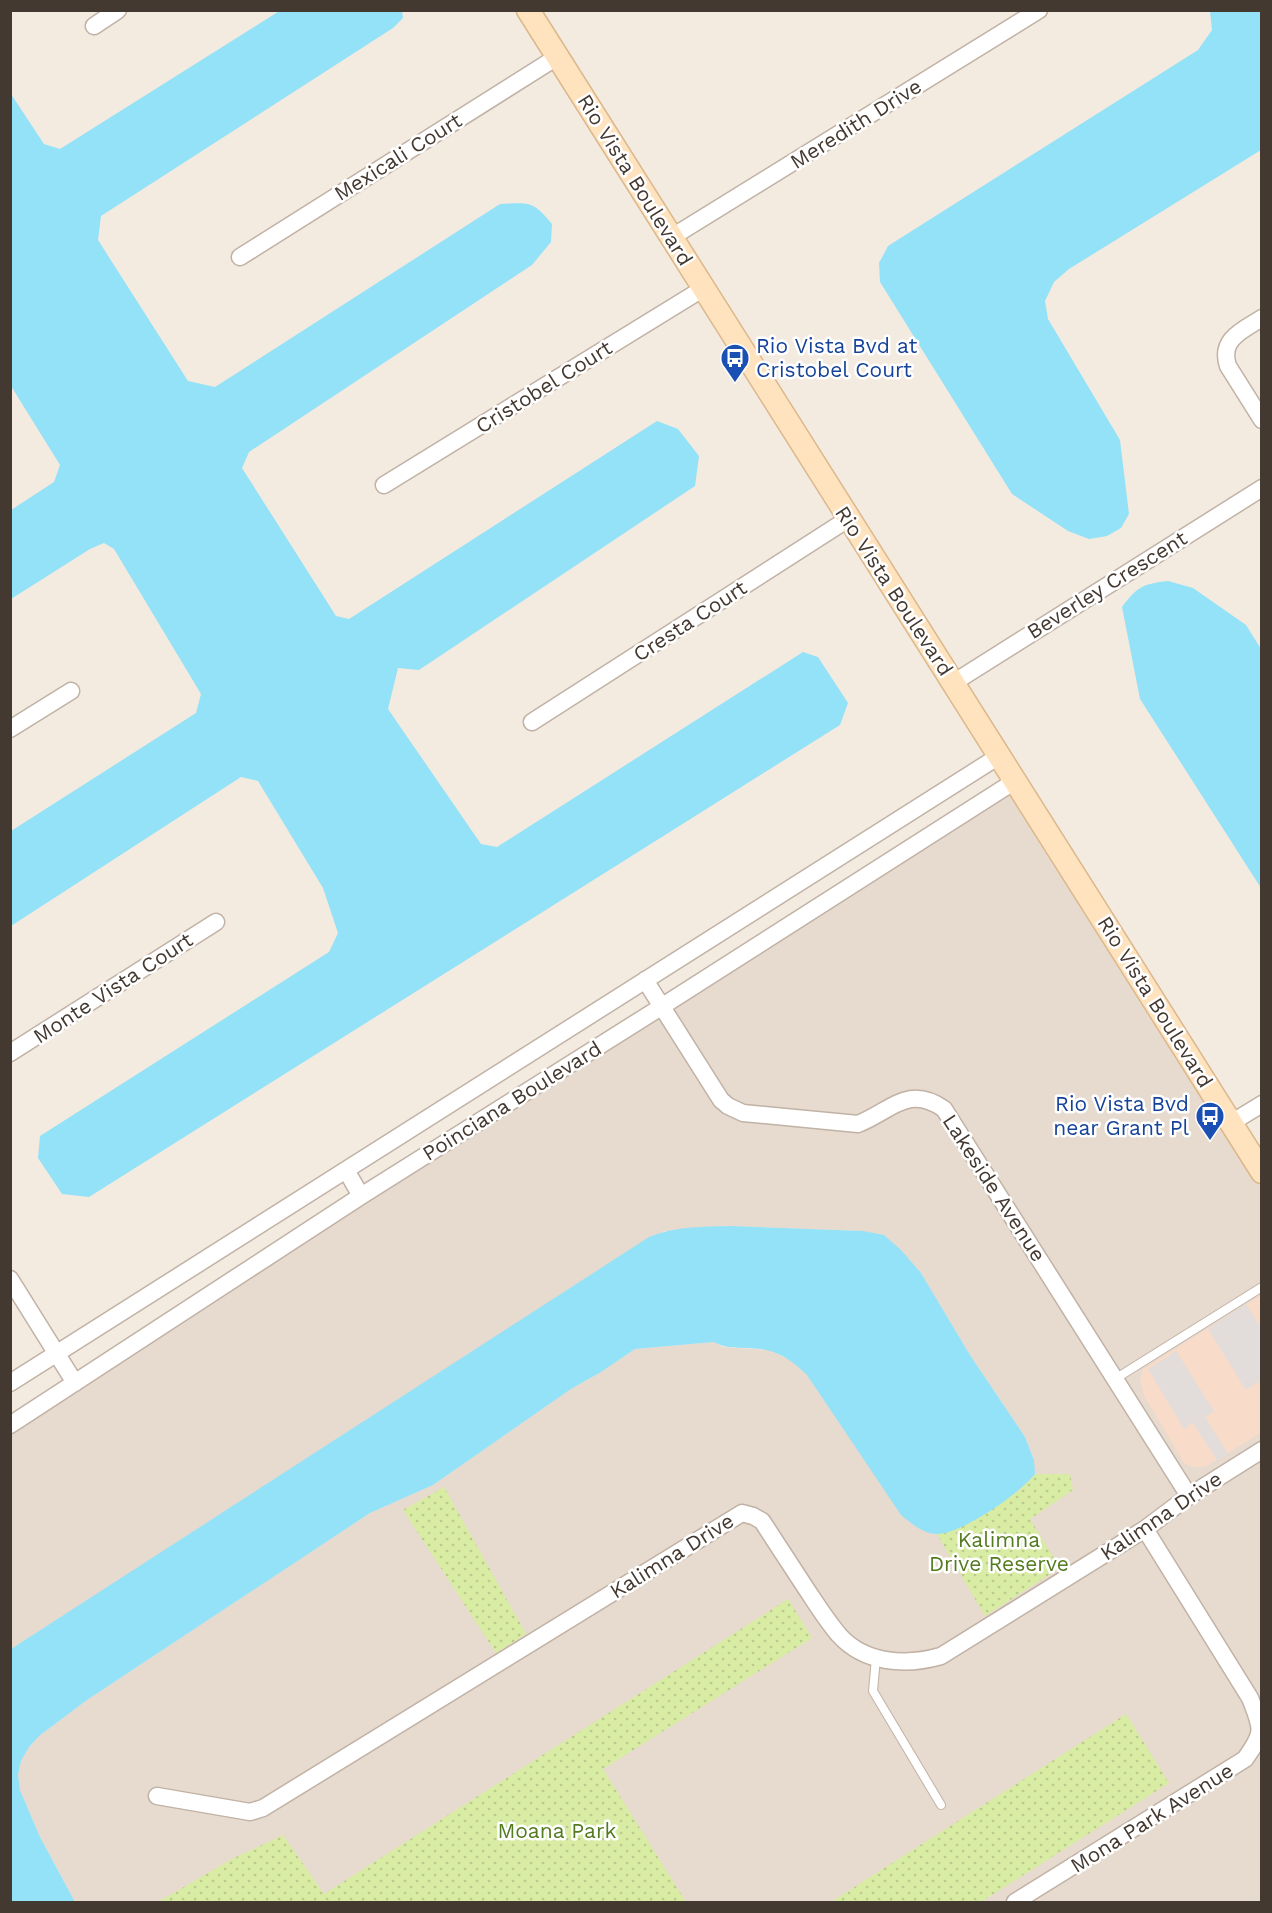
<svg xmlns="http://www.w3.org/2000/svg" width="1272" height="1913" font-family="'Work Sans',sans-serif">
<style>
.residential{fill:#e7dace}
.commercial{fill:#f8dbc8}
.park{fill:url(#park-dots)}
.parking{fill:#e2ddda}
.water{fill:#94e2f8}
.lines{fill:none;stroke-linecap:round;stroke-linejoin:round}
.lane-casing{stroke:#c1b2a5;stroke-width:10}
.street-casing{stroke:#c1b2a5;stroke-width:19}
.secondary-casing{stroke:#dbb88c;stroke-width:25}
.lane{stroke:#fff;stroke-width:8}
.street{stroke:#fff;stroke-width:16}
.secondary{stroke:#ffe3be;stroke-width:22}
.labels{text-anchor:middle;stroke-width:5;stroke-linejoin:round;paint-order:stroke}
.street-label{font-size:21px;fill:#443931;stroke:#fff}
.transit-label{font-size:21px;fill:#164399;stroke:#fff;text-anchor:start}
.park-label{font-size:21px;fill:#537b1f;stroke:#fff}
</style>
<defs>
<pattern id="park-dots" width="8" height="8" patternUnits="userSpaceOnUse" patternTransform="scale(1.5)"><rect width="8" height="8" fill="#d9eca4"/><path d="M2 2h.1M6 6h.1" fill="none" stroke="#bbcb8e" stroke-width="1.8" stroke-linecap="round"/></pattern>
</defs>
<rect width="100%" height="100%" fill="#f3eae0"/>
<path class="residential" d="M1015,781L1261,1172V1902H75L40,1837L20,1790L18,1775L21,1761L29,1747L39,1736L87,1700L370,1513L433,1485L571,1389L601,1372L635,1349L714,1342L723,1347L769,1350L794,1362L807,1374L1034,1460L1025,1437L970,1355L921,1273L863,1231L731,1226L664,1231L11,1649V1425Z"/>
<path class="commercial" d="M1261,1295V1433L1205,1467H1193L1184,1463L1144,1396L1140,1379L1143,1369Z"/>
<path class="park" d="M1035,1474H1070L1073,1490L1030,1519L1060,1568L985,1616L937,1534L1017,1492Z
M444,1487L526,1634L496,1653L403,1510Z
M788,1599L812,1638L603,1769L686,1902H158L232,1859L283,1835L324,1894Z
M1126,1714L1169,1783L981,1902H831Z"/>
<path class="parking" d="M1246,1304L1261,1328L1262,1380L1246,1390L1208,1329Z
M1176,1351L1214,1411L1205,1417L1228,1454L1217,1460L1193,1423L1184,1429L1148,1369Z"/>
<path class="water" d="M281,10L402,11L403,18L393,28L101,216L98,240L188,381L215,387L500,204C530,203 532,200 552,224L551,242L532,265L249,452L242,468L336,616L349,619L657,421L678,429L699,456L695,486L419,670L398,668L388,709L481,844L497,847L803,652L818,657L848,703L840,725L89,1197L62,1194L38,1158L40,1136L329,952L338,933L323,888L258,781L241,777L11,926V831L196,713L201,694L114,549L104,543L90,549L11,599V510L54,482L60,465L11,386V94L44,144L60,149Z
M1210,11H1261V150L1069,269L1054,282L1045,301L1048,319L1120,440L1129,514L1121,528L1107,536L1089,539L1068,531L1012,494L880,282L879,263L888,246L1198,50L1212,30Z
M1168,581L1193,588L1246,625L1261,649V888L1140,699L1122,607C1138,586 1143,584 1168,581Z
M731,1226L863,1231L884,1235L901,1250L921,1273L970,1355L1025,1437L1034,1460L1035,1474C1020,1493 962,1534 937,1534C923,1534 911,1523 901,1515L807,1375C796,1364 782,1353 766,1350C749,1346 730,1351 714,1342L635,1349L601,1372L571,1389L433,1485L370,1513L87,1700L39,1736L29,1747L21,1761L18,1775L20,1790L40,1837L75,1902H11V1649L649,1237C675,1226 703,1227 731,1226Z"/>
<g class="lines">
<g class="lane-casing">
<path id="lane" d="M1115,1379L1262,1287
M876,1658L873,1691L941,1805"/>
</g>
<g class="street-casing">
<path id="street" d="M94,26L118,10
M672,237L1039,10
M240,257L557,57
M1262,318C1243,330 1219,339 1228,366L1262,420
M384,485L704,288
M953,683L1262,488
M532,722L848,519
M10,729L71,691
M645,980L721,1100L728,1106L743,1113L858,1124C891,1111 908,1084 944,1109L1189,1496
M10,1053L216,922
M1231,1123L1262,1104
M346,1170L361,1196
M10,1279L75,1383
M10,1383L999,756
M10,1425L361,1196L661,1007L1015,781
M157,1796L250,1812L263,1808L742,1513L753,1516L762,1521C777,1544 792,1567 807,1590C817,1605 827,1621 839,1635C865,1664 906,1666 941,1656L1145,1529L1189,1496L1262,1450
M1015,1902L1245,1759C1265,1731 1262,1729 1250,1698L1145,1529"/>
</g>
<g class="secondary-casing">
<path id="secondary" d="M528,10L1262,1172"/>
</g>
<use href="#lane" class="lane"/>
<use href="#street" class="street"/>
<use href="#secondary" class="secondary"/>
</g>
<defs>
<g id="bus-pin" transform="scale(1.5)"><path d="M0 17L-7.5 6A9.5 9.5 0 1 1 7.5 6Z" fill="#1a4fb4" stroke="#fff"/><path d="M-5-6H5V4H4V6H2V4H-2V6H-4V4H-5ZM-3.5-4V0h7V-4ZM-3.5 1.2v1.5H-2V1.2ZM2 1.2v1.5H3.5V1.2Z" fill="#fff"/></g>
</defs>
<g fill-rule="evenodd">
<use href="#bus-pin" x="735" y="358"/>
<use href="#bus-pin" x="1210" y="1116"/>
</g>
<g class="labels">
<g class="street-label">
<text transform="translate(856 124) rotate(-32)" y="7">Meredith Drive</text>
<text transform="translate(398 157) rotate(-32)" y="7">Mexicali Court</text>
<text transform="translate(635 180) rotate(58)" y="7">Rio Vista Boulevard</text>
<text transform="translate(544 387) rotate(-32)" y="7">Cristobel Court</text>
<text transform="translate(1107 585) rotate(-32)" y="7">Beverley Crescent</text>
<text transform="translate(894 591) rotate(57)" y="7">Rio Vista Boulevard</text>
<text transform="translate(690 621) rotate(-33)" y="7">Cresta Court</text>
<text transform="translate(113 988) rotate(-33)" y="7">Monte Vista Court</text>
<text transform="translate(1155 1002) rotate(58)" y="7">Rio Vista Boulevard</text>
<text transform="translate(512 1101) rotate(-32)" y="7">Poinciana Boulevard</text>
<text transform="translate(994 1188) rotate(57)" y="7">Lakeside Avenue</text>
<text transform="translate(1161 1516) rotate(-34)" y="7">Kalimna Drive</text>
<text transform="translate(672 1556) rotate(-32)" y="7">Kalimna Drive</text>
<text transform="translate(1152 1818) rotate(-32)" y="7">Mona Park Avenue</text>
</g>
<g class="transit-label">
<text x="756" y="353">Rio Vista Bvd at<tspan x="756" dy="24">Cristobel Court</tspan></text>
<text x="1189" y="1111" text-anchor="end">Rio Vista Bvd<tspan x="1189" dy="24">near Grant Pl</tspan></text>
</g>
<g class="park-label">
<text x="999" y="1547">Kalimna<tspan x="999" dy="24">Drive Reserve</tspan></text>
<text x="557" y="1838">Moana Park</text>
</g>
</g>
<rect width="1272" height="1913" fill="none" stroke="#443931" stroke-width="24"/>
</svg>
